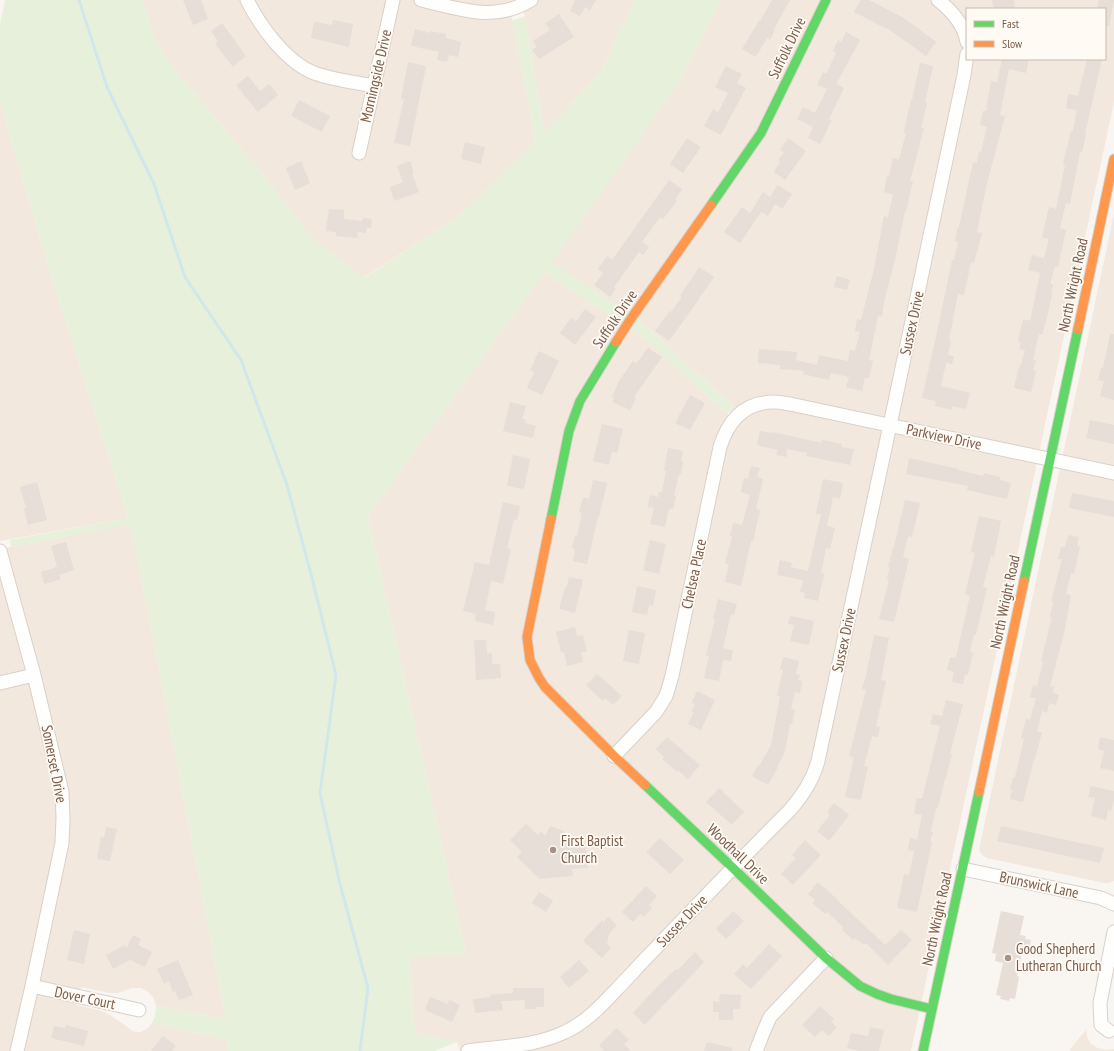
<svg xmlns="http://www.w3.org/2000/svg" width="1114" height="1051" font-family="'PT Sans Narrow',sans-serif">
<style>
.residential{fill:#f2e8de;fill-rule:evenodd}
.green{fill:#e7f0db}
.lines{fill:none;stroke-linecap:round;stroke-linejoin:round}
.stream{stroke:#d0e8ea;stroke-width:3}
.building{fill:#e6ded7}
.street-casing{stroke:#d7d1cb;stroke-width:15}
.fast-casing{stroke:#d9d2cb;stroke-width:11}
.slow-casing{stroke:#d9d2cb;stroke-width:11}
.street{stroke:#fefefd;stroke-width:13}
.fast{stroke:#63d668;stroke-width:9}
.slow{stroke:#ff974d;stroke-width:9}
.poi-dot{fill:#a69286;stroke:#fffaf3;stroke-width:1.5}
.labels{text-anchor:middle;stroke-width:3.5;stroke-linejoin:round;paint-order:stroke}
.street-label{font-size:15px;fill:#7a5c4d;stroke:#fffaf3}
.poi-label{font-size:15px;fill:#7a5c4d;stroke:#fffaf3;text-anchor:start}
</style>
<rect width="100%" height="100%" fill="#f9f5f0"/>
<path class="residential" d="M143,0H517L509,4L536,141L457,218L363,278L313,239L251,160L172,67L153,37Z
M519,0H635L601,72L544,133L525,16Z
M721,0H1114V102L911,1051H460L457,1042L415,1034L409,957L466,954L368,516L544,273L640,335L727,414L739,422L745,417L640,321L551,262L679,82ZM967,9H1105V59H967Z
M0,101L42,246L128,518L0,541Z
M1114,214V881L1109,883H1105L987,858L982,855L979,850Z
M131,524L226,1019L156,1006L153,997L147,991L141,988H132L118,993H110L81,987L77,1005L99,1010L110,1015L133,1031L137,1032H141L148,1028L152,1023L227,1040L228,1051H0V549Z
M1086,1030L1087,1037L1091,1044L1098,1048L1106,1050L1114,1049V1051H1070V1049Z"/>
<path class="green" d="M5,0H143L153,37L172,67L251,160L313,239L364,278L457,218L536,141L512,21L525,16L544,133L601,72L635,0H721L679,82L620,167L552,262L640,321L735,408L727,414L640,335L544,273L368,516L466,954L409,958L415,1034L457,1042L435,1051H228L227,1040L152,1023C155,1017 156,1013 156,1006L226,1019L131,525L11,547L10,540L128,518L42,246L0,101V25Z"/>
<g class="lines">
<path class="stream" d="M79,0L107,87L154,184L185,277L241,360L287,485L312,578L336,675L320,793L340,884L368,988L360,1051"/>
</g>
<path class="building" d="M183,0H201L208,19L193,25Z
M573,0H596L590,10L585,7L580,16L570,11L575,1Z
M772,0H790L774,29L775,30L770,40L767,38L756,57L742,49L759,21H760Z
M861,0H869L904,18L936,42L926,56L887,28V29L854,12Z
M992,0H1014L1015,9H994Z
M1099,0H1114L1109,26H1105V9H1097Z
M559,14L574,37L539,59L532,50L537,47L533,41L550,30L545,23Z
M333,20L353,24L349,47L311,38L314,22L332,25Z
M222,23L246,56L233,67L215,44L218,41L211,31Z
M415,29L430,33V31L446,34V38L461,42L458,57L449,55L447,62L437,60L439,52L411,46Z
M846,32L860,40L836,84L844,88L829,119L832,120L820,144L808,138L813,127L797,119L803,107L815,113L827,89L817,85L823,72L826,74L836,53L833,51L838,40L841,42Z
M1002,59H1029L1026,73L1009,69L1000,115L1005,116L986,187L977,232L982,233L974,263L971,262L964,295L958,294L949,340L951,341L948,355L954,356L952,364L946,363L941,386L970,393L966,409L952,406V410L935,406L936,401L922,398L936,337L952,260H954L958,242L955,241L958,227H959L973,162L977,163L979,151L981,152L987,127L980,125L983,111H986L991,81L997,82Z
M1087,59H1102L1085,134H1086L1082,153L1080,152L1070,204L1066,203L1060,228L1066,230L1058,267L1055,266L1050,284H1053L1051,294L1052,295L1047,318L1042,335L1039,334L1033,360L1036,361L1033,370L1036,371L1031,392L1014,388L1019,367H1020L1025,350L1019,349L1021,342L1018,341L1023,319L1030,321L1040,273L1028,270L1032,255L1044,258L1049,239L1042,237L1049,207L1056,209L1065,165L1063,164L1071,131H1073L1077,110L1066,108L1068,94L1078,96Z
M408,62L426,66L410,146L394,143L404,99H401Z
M920,63L933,66L925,103H927L921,128H924L910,181H913L906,212L905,211L896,255L884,302L882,317L878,316L869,360L873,361L869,378L865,377L862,391L846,387L849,377L831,373L829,380L803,374L804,371L780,369V365L758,363L759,349L797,352L796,360L817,365L819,355L848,361L850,350L855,351L860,332L855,331L857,319L861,320L874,269L884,216L888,217L893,194L884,192L887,176H889L893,158L899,160L906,133H904L907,117L911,100H912Z
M726,66L742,74L737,83L746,88L721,135L704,126L713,109L718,112L728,93L715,87Z
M248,76L260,91L269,84L278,95L258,112L236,85Z
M299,100L330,116L322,132L291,116Z
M687,138L701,147L683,173L670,164Z
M788,138L806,151L785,180L774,172L780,162L778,160L784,152L780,150Z
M465,142L485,147L481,164L461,159Z
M301,161L310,183L295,190L286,168Z
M410,161L414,173H412L419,192L394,201L390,187L403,182L397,166Z
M669,180L682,189L675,200L677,201L663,219L660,217L642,242L649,247L643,255L639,252L614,287L616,289L610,297L594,285L603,273L598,269L607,256L612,260Z
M778,185L792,194L782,209L775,204L768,216L761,212L740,243L724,232L742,207L750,213L763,192L770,197Z
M329,209L344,210V219L362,221L363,218L372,219L371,228H367L366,233L358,232L357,238L336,236V232L326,231Z
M699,267L714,277L692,309L669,341L655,331L670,311L671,312L682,297L680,296Z
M837,276L850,280L847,290L834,287Z
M585,309L596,317L575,345L560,333L571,318L576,321Z
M1110,334H1114V400L1100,396L1104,381L1098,380L1101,368H1103Z
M648,348L662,357L634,397L636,398L630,410L612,402L614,398L612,397L619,381L633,361L636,364Z
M539,351L559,361L542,395L527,388L534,372L530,370Z
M690,395L705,403L690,430L675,423Z
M510,402L526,406L522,419L526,420L525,423L536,426L533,438L503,431Z
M1090,420L1114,425V444L1086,438Z
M602,424L623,429L617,453L612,452L609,465L593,461Z
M760,431L771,433L772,432L822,443V440L842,444L841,447L854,449L850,465L806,456L807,453L787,449L786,457L776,455L778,450L757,445Z
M668,448L683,451L681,461L683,462L681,474H679L674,495L676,496L673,509H669L665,527L650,524L654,508L648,507L650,495L658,497L659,492H662L666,471H664Z
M513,455L530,459L524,489L507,486Z
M909,458L959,469L958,470L983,476L984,473L1000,477V480L1011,483L1007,499L967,490L968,486L906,474Z
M751,466L760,468L757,477L763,479L756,509L760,510L753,542L751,541L741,586L725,582L729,564L725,563L732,537L730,536L733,523L742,525L750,495L741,492L744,478L748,479Z
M823,479L843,483L840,499L833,497L827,526L835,528L830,549L826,548L821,573L824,574L818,601L804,598L805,593L800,592L803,580L777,575L780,560L792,563L791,567L808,571L821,514H816Z
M593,480L607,483L599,517H598L587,564L573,561L575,549L572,548L575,535L577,536L582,513L579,512L583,497L589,499Z
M37,482L47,520L28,525L24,509L26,508L20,487Z
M1072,493L1114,501V517L1069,508Z
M905,500L920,503L912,537L908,536L903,557L909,559L894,622L879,619L889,580L887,579L890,567H888L893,547H894Z
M503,502L520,506L517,520L514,519L507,548L511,549L503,584L491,581L485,610L495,612L493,625L475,621L476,614L463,611L475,562L489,565Z
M979,516L1001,521L994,557L991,556L983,587L987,588L976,635L974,634L970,652L973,653L968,675L965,674L963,684L952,682L954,672L947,670L950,657L956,658L960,639L970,596L965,594L975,553L971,552Z
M1068,535L1079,537L1077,546L1080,547L1074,574L1071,573L1066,594L1071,595L1064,633L1050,686L1054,687L1053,693L1059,695L1056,705L1049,703L1047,713L1042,711L1037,731L1042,732L1035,759H1034L1023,802L1010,799L1012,790L1010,789L1013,777H1015L1024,739L1021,738L1026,719L1030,720L1036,698L1030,697L1033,685L1037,686L1043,662L1041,661L1052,617H1050L1053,602L1051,601L1062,559H1058L1061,547H1065Z
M650,540L666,544L659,574L643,570Z
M66,542L74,570L59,575L61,579L44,584L41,572L57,567L51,546Z
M569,577L583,580L575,613L559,609L565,587H567Z
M637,586L656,590L653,606L649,605L647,615L632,612Z
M718,599L737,604L734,615L731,614L723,648L733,650L731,661L723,660L719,681L704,678L709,656L706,655L715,619H713Z
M790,616L814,621L809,645L790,641L794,625L788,624Z
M575,627L577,636L583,635L587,651L581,652L583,662L567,666L564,652H561L556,632Z
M629,630L645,633L639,664L623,661Z
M874,635L889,638L881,680L886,681L876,726L880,727L878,737L872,736L864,766L868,767L861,800L845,797L854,757L849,756L866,690L862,689L866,676Z
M474,640H486L487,654L492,653V664H500L501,678L476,680Z
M783,657L799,661L796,674L800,675L798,680L802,681L800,693L795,692L791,709L795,710L792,724H790L785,752L777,767H778L768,785L752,776L758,765L759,766L771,745L780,696L777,695L783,670L780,669Z
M597,674L622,696L613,705L605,698L603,701L586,685Z
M697,691L715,700L701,730L688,724L694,712L692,711L695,704L692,702Z
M946,700L963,704L950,754H952L946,778H945L938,808H936L931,831L933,832L930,841L932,842L917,912L897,908L904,874L909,875L914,851L908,850L910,838L917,840L922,815L914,813L917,798L922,799L940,726L930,724L933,714L942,716Z
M667,737L700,765L688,779L679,771L677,772L662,759L664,757L656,749Z
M1100,737L1114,740V771L1100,768L1104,751L1098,749Z
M1091,786L1114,791V800L1111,811L1108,810L1106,820L1091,816L1095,798L1088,797Z
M719,788L744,812L732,825L706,802Z
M834,803L849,815L829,841L817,831L830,815L827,812Z
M526,824L538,835L541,831L545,836L550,826L564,831L560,843L570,842L571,847L586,846L588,868L572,869L573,876L540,879L517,857L522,852L510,840Z
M1001,826L1104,848L1100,863L997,841Z
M106,827L117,829L110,861L97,859L101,837L104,838Z
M660,838L684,860L670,874L646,852Z
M805,840L821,855L793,885L781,874L796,858L792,855Z
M818,882L838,900H837L885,945L901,930L912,940L888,965L866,943L864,945L855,938L853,940L842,930L843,927L827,912L825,914L812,903L815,900L808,894Z
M646,886L657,896L649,905L652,908L644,917L640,914L633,922L622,912Z
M539,892L553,900L546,912L532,903Z
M733,911L744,921L726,939L716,929Z
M1001,911L1024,916L1020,935L1026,936L1025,939L1031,940L1029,949L1023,948L1017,976L1019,977L1015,999L1010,998L1009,1001L1000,999L1001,996L996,995L1003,963L995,961L996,954L992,953Z
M608,917L617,925L609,934L607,944L611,948L602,958L583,941L602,920L604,922Z
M74,930L90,934L84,964L67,960Z
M133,935L141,939L138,945L152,952L145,967L130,960L113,969L106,955L125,945L126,949Z
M769,944L782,956L751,989L734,974L743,964L747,968Z
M695,952L704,962L645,1025L633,1013L657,987L676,969L678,970Z
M178,960L193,995L179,1000L175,991L173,992L169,981L164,984L157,969Z
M579,960L589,971L569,988L560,977Z
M513,988H544V1007H536V1009H525V1000L501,1001L503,1010L475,1013L473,999L490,997V995L513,993Z
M720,994L741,995L740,1009H733V1020H719V1012H713V1001L719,1002Z
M430,997L448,1004L449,1000L460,1005L452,1022L425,1010Z
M820,1006L834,1019L831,1022L837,1027L829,1036L822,1030L815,1037L802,1025Z
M66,1025L88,1031L84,1046L51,1038L54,1026L65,1028Z
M870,1027L884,1030L879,1051H860L847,1048L851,1033L868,1036Z
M617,1028L629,1040L624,1044L631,1051H605L599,1045Z
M163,1036L176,1046L171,1051H151Z
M707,1042L732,1048V1051H704Z"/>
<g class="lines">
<g class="street-casing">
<path id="street" d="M247,0C260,26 286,62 314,73C333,80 354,82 374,86
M421,0C460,9 494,23 531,0
M938,0C952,11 964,24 967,42
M359,153L393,0
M0,551L34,675L62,792L63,818L62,843L32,986L17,1051
M0,683L34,675
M614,756L656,712L666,696L672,676L720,447C728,421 744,402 774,402C779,402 784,403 790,404L1114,473
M963,869L1101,898L1114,904
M32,986L139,1010
M1109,1031L1101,1025L1100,1003L1114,932
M468,1051C500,1046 534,1047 565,1032C585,1023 601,1006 616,990C628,978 639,965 651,953C697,905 743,857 790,810C803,795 813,780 818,761L890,425L964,75L967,54
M756,1051L763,1033L770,1017L826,958"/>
</g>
<g class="fast-casing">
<path id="fast" d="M711,205L761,133L826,0
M551,519L569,431L580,401L616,342
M1024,581L1078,329
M645,785L733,868L826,958L860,986L877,994L891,999L932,1009
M923,1051L979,792"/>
</g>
<g class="slow-casing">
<path id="slow" d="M1078,329L1114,159
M616,342L630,320L711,205
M551,519L527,637L530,660L539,678L545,687L614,756L645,785
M979,792L1024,581"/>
</g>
<use href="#street" class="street"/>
<use href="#fast" class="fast"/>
<use href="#slow" class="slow"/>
</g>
<g class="poi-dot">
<circle cx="553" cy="850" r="4"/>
<circle cx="1008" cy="958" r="4"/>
</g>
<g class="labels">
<g class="street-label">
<text transform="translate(787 48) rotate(-64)" y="5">Suffolk Drive</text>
<text transform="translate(376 76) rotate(-77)" y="5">Morningside Drive</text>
<text transform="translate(1073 285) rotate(-78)" y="5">North Wright Road</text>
<text transform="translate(615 319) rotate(-56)" y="5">Suffolk Drive</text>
<text transform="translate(912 323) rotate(-78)" y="5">Sussex Drive</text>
<text transform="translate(944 437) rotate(12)" y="5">Parkview Drive</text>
<text transform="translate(694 574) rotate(-78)" y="5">Chelsea Place</text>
<text transform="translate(1005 602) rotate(-78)" y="5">North Wright Road</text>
<text transform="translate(844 640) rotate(-78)" y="5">Sussex Drive</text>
<text transform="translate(54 764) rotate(79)" y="5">Somerset Drive</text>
<text transform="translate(738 854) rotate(44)" y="5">Woodhall Drive</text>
<text transform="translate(1039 885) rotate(12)" y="5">Brunswick Lane</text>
<text transform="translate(937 919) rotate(-78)" y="5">North Wright Road</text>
<text transform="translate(682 921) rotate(-46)" y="5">Sussex Drive</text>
<text transform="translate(85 998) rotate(12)" y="5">Dover Court</text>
</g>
<g class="poi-label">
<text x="561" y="846">First Baptist<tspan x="561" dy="17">Church</tspan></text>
<text x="1016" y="954">Good Shepherd<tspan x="1016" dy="17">Lutheran Church</tspan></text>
</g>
</g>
<rect x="966" y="8" width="140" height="52" fill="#fffaf3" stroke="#cabbb1"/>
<rect x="974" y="21" width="20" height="6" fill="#63d668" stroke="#cabbb1"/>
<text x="1002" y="28" font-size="12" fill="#7a5c4d">Fast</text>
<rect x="974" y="41" width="20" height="6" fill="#ff974d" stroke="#cabbb1"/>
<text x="1002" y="48" font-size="12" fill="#7a5c4d">Slow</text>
</svg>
